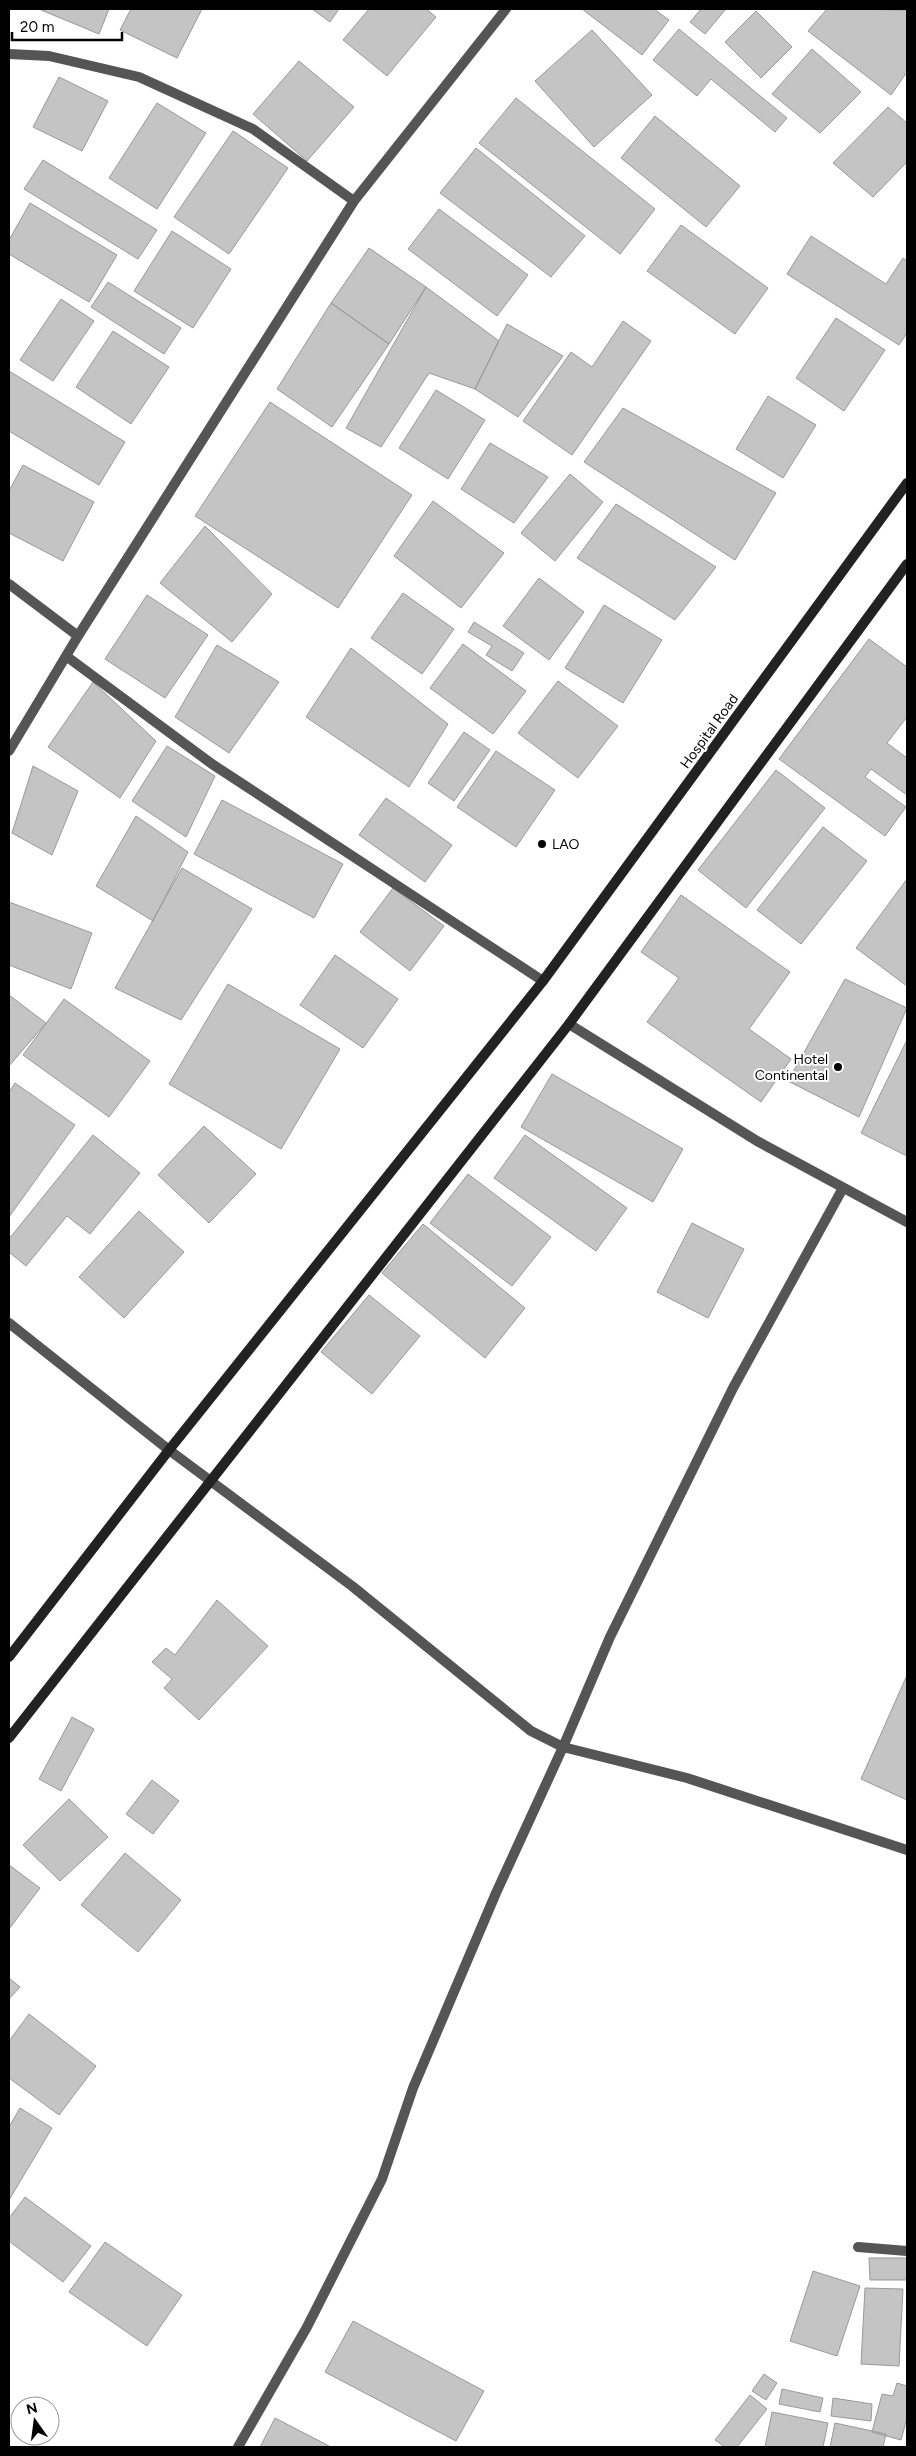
<svg xmlns="http://www.w3.org/2000/svg" width="916" height="2456" font-family="Figtree,sans-serif">
<style>
.building{fill:#c4c4c4;stroke:#999}
.lines{fill:none;stroke-linecap:round;stroke-linejoin:round}
.street{stroke:#555;stroke-width:10}
.secondary{stroke:#222;stroke-width:10}
.poi-dot{fill:#000;stroke:#fff;stroke-width:2}
.labels{text-anchor:middle;stroke-width:4;stroke-linejoin:round;paint-order:stroke}
.street-label{font-size:14px;fill:#000;stroke:#fff}
.poi-label{font-size:14px;fill:#000;stroke:#fff;text-anchor:start}
</style>
<rect width="100%" height="100%" fill="#fff"/>
<path class="building" d="M42,9H109L99,34L41,10Z
M131,9H202L177,58L120,30Z
M312,9H339L330,22Z
M369,9H426L436,17L387,76L343,40Z
M582,9H654L669,20L642,55Z
M701,9H726L705,34L690,22Z
M827,9L907,10V72L891,95L808,31Z
M756,11L792,47L761,78L725,42Z
M679,29L787,118L775,132L711,79L697,96L653,60Z
M592,30L652,95L594,147L535,81Z
M812,49L861,92L820,133L772,94Z
M299,61L354,107L307,161L253,114Z
M59,77L108,101L82,151L33,127Z
M516,98L655,209L620,254L479,143Z
M157,103L206,133L157,209L109,178Z
M888,107L907,123V162L873,197L833,163Z
M655,116L740,186L706,227L621,158Z
M233,131L288,168L229,254L174,217Z
M476,148L585,236L551,277L440,193Z
M43,160L157,230L138,259L24,189Z
M30,203L117,255L89,302L9,254V240Z
M439,209L528,275L497,316L408,249Z
M681,225L768,288L735,334L647,271Z
M172,231L231,269L193,328L134,291Z
M811,236L886,284L903,258L907,261V333L899,345L787,274Z
M369,248L426,287L389,344L331,303Z
M108,282L181,328L164,354L91,307Z
M426,287L499,341L475,389L429,373L381,447L346,428Z
M61,299L94,321L53,381L20,360Z
M331,303L389,344L332,427L277,389Z
M836,318L885,350L844,411L796,378Z
M623,321L651,341L572,455L523,421L571,352L592,367Z
M507,324L563,356L518,417L475,389Z
M113,331L169,367L131,424L76,387Z
M9,371L125,442L99,485L9,431Z
M436,390L485,420L448,479L399,448Z
M768,396L816,425L783,478L736,449Z
M270,402L412,495L338,608L195,516Z
M623,408L776,493L735,560L584,462Z
M490,443L548,477L514,523L461,489Z
M23,465L94,502L63,561L9,533V491Z
M570,474L603,502L555,561L521,533Z
M433,501L504,553L461,608L394,556Z
M616,504L716,567L675,620L577,558Z
M205,526L272,594L232,642L160,583Z
M539,578L584,612L549,660L503,626Z
M403,593L454,629L422,674L371,638Z
M147,595L208,635L165,698L105,659Z
M604,605L662,640L623,703L565,668Z
M474,622L524,653L512,671L486,655L492,646L468,632Z
M869,639L907,667V717L887,743L907,758V795L871,769L865,777L906,807L885,836L779,759Z
M463,644L526,691L493,734L430,688Z
M217,645L279,682L229,753L175,717Z
M351,648L448,724L409,787L306,717Z
M558,681L618,726L578,778L518,733Z
M93,682L156,741L120,798L48,747Z
M464,732L490,750L454,801L428,783Z
M167,746L215,776L186,837L132,801Z
M496,751L555,790L516,847L457,807Z
M33,766L78,791L52,855L12,833Z
M776,770L825,808L746,908L698,870Z
M386,798L452,845L425,882L359,835Z
M222,800L343,864L314,918L194,854Z
M136,816L188,852L153,921L96,886Z
M823,827L867,861L801,944L757,910Z
M182,868L252,909L181,1020L115,988Z
M907,879V986L856,948Z
M393,888L444,926L410,971L360,932Z
M681,895L790,972L749,1029L791,1059L761,1102L647,1022L679,978L641,952Z
M9,902L92,933L71,989L9,965Z
M335,955L398,999L363,1048L300,1005Z
M845,979L907,1008L859,1117L788,1081Z
M228,984L340,1049L281,1149L169,1084Z
M9,995L46,1023L9,1066Z
M64,999L150,1061L109,1117L23,1055Z
M907,1040V1156L861,1133Z
M552,1074L683,1149L653,1202L521,1127Z
M15,1083L75,1125L9,1217V1092Z
M204,1126L256,1174L209,1223L158,1175Z
M93,1135L140,1173L90,1234L67,1216L26,1266L9,1252V1239Z
M525,1135L627,1208L596,1251L494,1178Z
M468,1174L551,1237L512,1286L430,1223Z
M139,1211L184,1252L124,1318L79,1277Z
M692,1223L744,1249L708,1318L657,1292Z
M423,1224L525,1308L485,1358L382,1273Z
M369,1295L420,1336L372,1394L321,1352Z
M217,1600L268,1646L199,1720L164,1688L172,1679L152,1662L166,1648L175,1655Z
M907,1675V1800L861,1779Z
M72,1717L94,1729L61,1791L39,1779Z
M152,1780L179,1801L153,1834L126,1814Z
M69,1799L108,1837L60,1881L23,1845Z
M125,1853L181,1900L138,1952L81,1905Z
M9,1865L40,1888L9,1929Z
M9,1978L20,1987L9,1999Z
M29,2014L96,2066L59,2115L9,2078V2041Z
M20,2108L52,2128L9,2200V2127Z
M25,2197L91,2246L63,2282L9,2241V2218Z
M105,2242L182,2295L147,2346L69,2292Z
M869,2258H907V2280H870Z
M813,2271L860,2286L837,2356L790,2341Z
M865,2288L903,2289L899,2366L861,2364Z
M353,2321L484,2391L456,2441L325,2372Z
M764,2374L777,2383L766,2400L752,2391Z
M897,2383L907,2386V2418L901,2440L872,2432L882,2394L893,2396Z
M782,2389L823,2398L820,2412L779,2404Z
M750,2395L767,2409L737,2447H725L715,2440Z
M833,2398L872,2404L871,2421L831,2416Z
M772,2412L828,2423L823,2447H765Z
M275,2418L331,2447H260Z
M835,2423L886,2434L883,2447H830Z"/>
<g class="lines">
<path class="street" d="M9,54L49,56L139,77L253,129L354,201
M9,584L78,636
M66,656L212,764L543,981
M9,751L78,636L354,201L506,9
M569,1024L757,1141L907,1222
M9,1323L169,1450L352,1586L531,1731L563,1747L610,1637L733,1388L843,1188
M858,2247L907,2251
M238,2447L307,2327L382,2179L413,2088L496,1893L563,1747L687,1778L907,1850"/>
<path class="secondary" d="M9,1657L169,1450L543,981L907,483
M9,1738L569,1024L907,564"/>
</g>
<g class="poi-dot">
<circle cx="542" cy="844" r="5"/>
<circle cx="838" cy="1067" r="5"/>
</g>
<g class="labels">
<g class="street-label">
<text transform="translate(709 731) rotate(-54)" y="5">Hospital Road</text>
</g>
<g class="poi-label">
<text x="552" y="849">LAO</text>
<text x="828" y="1064" text-anchor="end">Hotel<tspan x="828" dy="16">Continental</tspan></text>
</g>
</g>
<rect width="916" height="2456" fill="none" stroke="#000000" stroke-width="20"/>
<g transform="translate(35 2421) rotate(346)"><circle r="24" fill="#ffffff" stroke="#999999"/>
<path d="M0-4L9 19L0 12L-9 19Z" fill="#000000"/>
<text y="-8" font-size="14" font-weight="bold" text-anchor="middle" fill="#000000">N</text>
</g>
<path d="M12 32v8h110v-8" fill="none" stroke="#000000" stroke-width="2.5"/>
<text x="20" y="32" font-size="15" fill="#000000" stroke="#ffffff" stroke-width="4" paint-order="stroke">20 m</text>
</svg>
